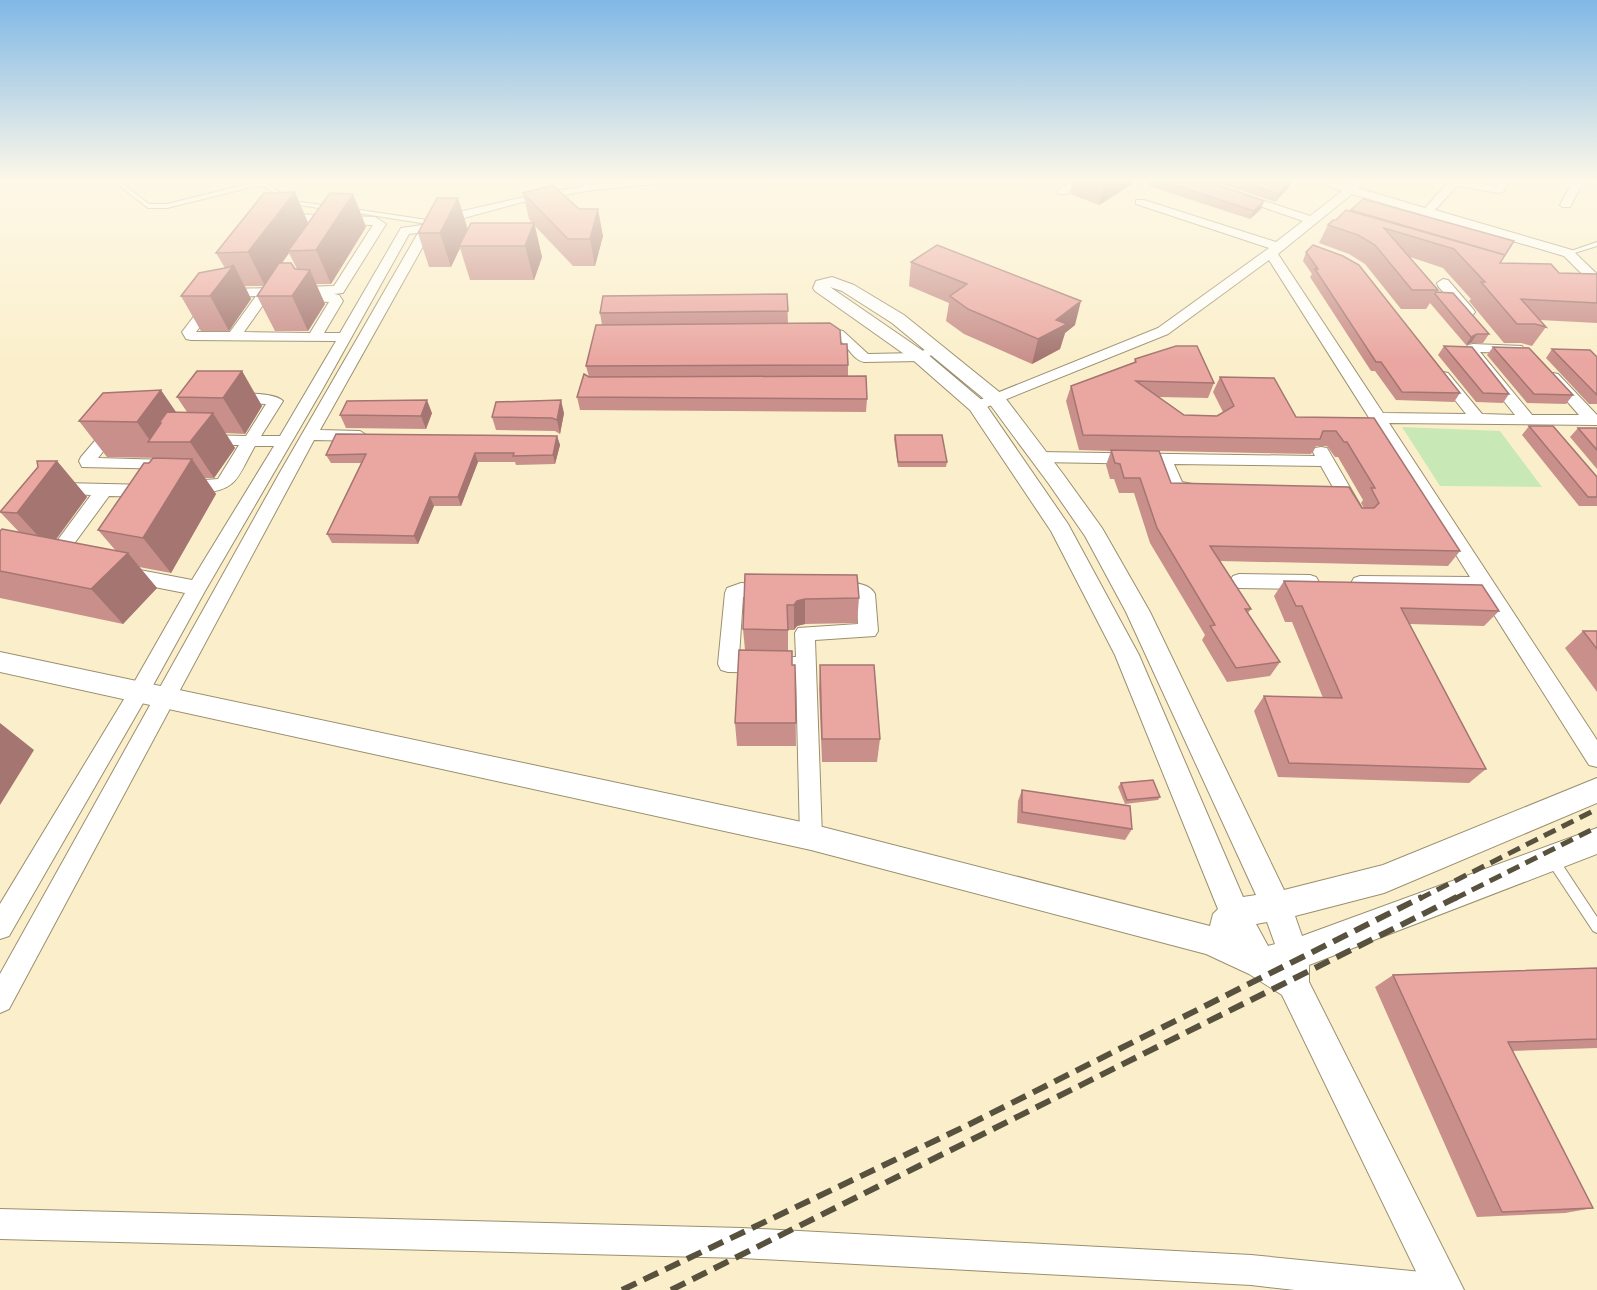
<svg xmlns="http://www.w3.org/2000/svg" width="1597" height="1290" font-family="Quicksand,sans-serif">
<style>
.green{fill:#c8e9b6}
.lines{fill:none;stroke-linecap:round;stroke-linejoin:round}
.service-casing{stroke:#9a8f6e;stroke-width:2}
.minor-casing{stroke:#9a8f6e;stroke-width:2}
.tertiary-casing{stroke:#9a8f6e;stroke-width:2}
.service{fill:#fff;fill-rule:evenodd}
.minor{fill:#fff;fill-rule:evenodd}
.tertiary{fill:#fff;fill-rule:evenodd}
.rail-far1{stroke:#57513e;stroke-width:5;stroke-dasharray:13 7;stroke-linecap:butt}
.rail{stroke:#57513e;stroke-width:6;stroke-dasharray:16 8;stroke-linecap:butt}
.wall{fill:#c9908b;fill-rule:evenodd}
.shaded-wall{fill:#a47571}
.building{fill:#eaa7a2;stroke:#a47571;stroke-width:1.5}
</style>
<rect width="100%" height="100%" fill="#fbefcb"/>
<path class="green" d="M1402,427L1500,431L1542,487L1440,486Z"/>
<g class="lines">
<g class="service-casing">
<path id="service" d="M575,179H581L593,187L588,188Z
M117,182H121L149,204H167L256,182L270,185L291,201L331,206L334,208L331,210L287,203L266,187L256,186L167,208H148L117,184Z
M347,208L434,221L437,223L434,225L345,211V209Z
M1597,242V246L1568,255L1565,253Z
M1552,854L1556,855L1597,917V933L1593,931L1548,863L1547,859L1548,855Z"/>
</g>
<g class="minor-casing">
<path id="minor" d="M639,179H682L677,182L593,190L523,202L438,225L432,221L434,218C503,201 568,186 639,179Z
M1075,179H1088L1066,194H1058V190Z
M1181,179H1198L1310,216L1342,191L1309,179H1327L1348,185L1356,179H1368L1358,188L1425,208L1450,180L1496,186L1501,179H1512L1503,192L1499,193L1457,186L1435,210L1572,250L1597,274V285L1592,284L1564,256L1352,194L1278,254L1383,413L1466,414L1436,376L1443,372L1448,373L1482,414L1515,415L1464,351L1468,345L1473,344L1522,346L1524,349L1522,352L1517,353L1480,352L1532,415H1579L1546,377L1553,373L1558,374L1597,415V425L1389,423L1597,740V767L1589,765L1479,591L1360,590L1354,588L1351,583L1354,578L1360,576L1470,577L1269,260L1168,334L982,409H972L969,406L972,403L1158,328L1269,248L1136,204V200H1144L1276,242L1303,221Z
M1574,179H1585L1570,207H1562L1560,205Z
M292,214L375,217L386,224L343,293L334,294L339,295L343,301L324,333H340L401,228L422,225L431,232L320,430L360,431L368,436L360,441L314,440L9,1009L0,1013V974L279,474L418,233L409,234L322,390L205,591L146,698L9,936L0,939V904L132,686L185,593L124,581L118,579L115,574L118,569L124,567L192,580L274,446H255C239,473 238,492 203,492C195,492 187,492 179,490L177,486L179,482L218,479L239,445H203L195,440L203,435L246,436L266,404L227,402L224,399C233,391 275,392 283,401L261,436H280L336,341L191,340L186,339L182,332L207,299L212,298L219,302L196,332H230L256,296L232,297L215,288L270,218ZM292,222L373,225L334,286L234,289L230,287L278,224ZM311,295L309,298L311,301L329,302L310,333L244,332L268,298L266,296L314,295Z
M1443,279L1448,280L1473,309L1475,312L1473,315H1463L1438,286L1437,283Z
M815,326L843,331L868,354L917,353L932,347L939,351L920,361L864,362C853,360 848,346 839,340C830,334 820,335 810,333L808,330L810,327Z
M115,421L123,426L98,458L168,460L174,461L176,465L174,469L82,467L79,461L81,457L110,423Z
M1321,447L1327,448L1363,510L1360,514H1348L1321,466L1174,464L1182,482L1202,486L1204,490L1202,494L1187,495L1171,490L1163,478L1158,464L1039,462L1033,461L1031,457L1033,453L1039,452L1315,456L1313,452L1315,448Z
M63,483L151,485L157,487L159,491L157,495L151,497L109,496L65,556L69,561L66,566L60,567L49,563L46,556L91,495L57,493L55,489L57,485Z
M1239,574L1310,575L1316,577L1319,582L1316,587L1310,589L1239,588L1233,586L1230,581L1233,576Z
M741,583L778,585L780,590L778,595L743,597L739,656L796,657L795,633L798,628L858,624L857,598L826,595L824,590L826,585C840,581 868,580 875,594L878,631L875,636L815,640L822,837L819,844L811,848L803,844L800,837L796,673L728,672L721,670L718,664L725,593L727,588Z
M0,1209L742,1228L1251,1255L1442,1274L1453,1279L1458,1290H1295L1251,1285L742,1258L0,1239Z"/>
</g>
<g class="tertiary-casing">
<path id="tertiary" d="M832,277L854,285L904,315L1003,395L1063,474L1102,528L1150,612L1284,890L1383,865L1597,778V803L1384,893L1295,916L1302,936L1597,828V854L1309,965V982L1464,1290H1425L1282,995L1249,974L1206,954L811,850L0,672V652L811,824L1210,926L1213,914L1218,909L1115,655L1051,531L970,410L914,361L815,291L813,288L816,281ZM830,287L842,291L892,323L989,403L1049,484L1085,536L1126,612L1256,895L1243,897L1139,655L1068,524L984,402L926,353ZM1267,922L1275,944L1268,946L1256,924Z"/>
</g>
<use href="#service" class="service"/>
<use href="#minor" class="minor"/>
<use href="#tertiary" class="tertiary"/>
<path class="rail-far1" d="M1419,899L1597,809
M1454,899L1597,827"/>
<path class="rail" d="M622,1290L970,1124L1422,897
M671,1290L1457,897"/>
</g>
<path class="wall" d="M1073,179H1134L1132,184L1099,205L1070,194Z
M1151,179H1201L1264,201L1261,209L1250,219L1149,186Z
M1206,179H1293L1289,187L1275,202Z
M523,193L603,236L595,266H573L535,226L542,257L534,280H470L460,248L451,267H429L418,233L458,198L468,230L532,223L529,219Z
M353,194L366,227L331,284H316L325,304L308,331H275L257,296L264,286H245L251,299L229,331H201L181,296L225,268L216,253L308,223ZM289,253L297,269L282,263Z
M1346,210L1500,263L1559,273L1597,274V323L1540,320L1546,327L1532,346L1521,343H1504L1469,301L1471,299L1443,268L1410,257L1438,290L1436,292L1489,334L1483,343H1471L1466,345L1430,303L1426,309H1401L1365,264L1349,254L1319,243L1328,225L1336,220Z
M1306,252L1460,393L1454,402L1396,400L1375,371H1371L1310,277L1312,274L1303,261Z
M911,262L1075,325L1065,333L1060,349L1032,364L964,334L946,321L949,303L909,286Z
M787,294L788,324L841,344L848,365V376L867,399L866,412L580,410L577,397L589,377L586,366L602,325L600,313Z
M1444,346L1509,394L1503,403L1476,402L1438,355Z
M1493,347L1573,395L1566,404L1527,403L1487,355Z
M1552,349L1597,357V404H1589L1546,358Z
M1135,359L1214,383L1208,398L1158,397L1184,415L1217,416L1223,412L1213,392L1220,377L1296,417L1374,418L1460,551L1448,566L1220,561L1251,609L1248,613L1280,662L1270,676L1227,682L1202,640L1205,635L1150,543L1134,493H1119L1114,479H1110L1106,465L1111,451L1079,450L1066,401L1071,386L1134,362ZM1316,446H1327L1335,457H1338L1363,500L1361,503L1364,508L1171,483L1159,451L1311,454Z
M242,371L262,406L245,434L225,433L235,448L214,478H205L216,494L171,573L139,567L157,588L123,624L0,598V531L20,533L0,512L57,461L87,497L56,540L116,551L98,530L149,463L159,458L107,457L79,421L176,412H187L177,397Z
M432,413L426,429L346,428L340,415Z
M564,413L560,434L555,431L496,430L492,417Z
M1529,426L1597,477V506H1579L1522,435Z
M1578,428H1597V469L1570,437Z
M895,435L947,462L946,467H898L894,439Z
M557,436L560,445L555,464L516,465L515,462H478L461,506H434L418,544L332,543L327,534L361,463H331L326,455Z
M745,574L859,598L857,623L805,624L797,626L794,630H788V651L792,665H795L796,746H737L735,723L745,650L743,629Z
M1284,581L1499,611L1484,626L1409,624L1486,769L1469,783L1278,777L1254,711L1264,696L1323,698L1292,622H1285L1274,596Z
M1583,631H1597V692L1565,648Z
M820,665L880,739L877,762H822L819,689Z
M1121,783L1160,797L1158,800L1125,804L1118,787Z
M1022,790L1132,829L1125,840L1017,823L1018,801Z
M1597,968V1048L1512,1051L1593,1208L1565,1213L1477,1217L1375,987L1393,975Z"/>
<path class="shaded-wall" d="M1108,179H1134L1132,184L1099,205L1105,181Z
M1293,179L1289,187L1275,202L1278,194Z
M295,192L309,225L288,251L289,253L265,286L248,252Z
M353,194L366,227L331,284L316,250Z
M458,198L468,231L459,246L460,248L451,267L440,233Z
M1264,201L1261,209L1250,219L1254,211Z
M598,209L603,236L595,266L590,239Z
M534,223L542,257L534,280L525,246Z
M234,265L251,299L229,331L210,296Z
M310,270L325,304L308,331L292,296Z
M1081,301L1075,325L1065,333L1060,349L1032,364L1038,339L1056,320Z
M1477,334L1471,343L1466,345L1471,337Z
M242,371L262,406L245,434L223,398Z
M161,390L185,425L159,423L172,442H151L137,422Z
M427,400L432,413L426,429L421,416Z
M561,400L564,413L560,434L557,420Z
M213,413L235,448L214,478L190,442Z
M557,436L560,445L555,464L553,455Z
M475,453L478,462L461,506L458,497Z
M192,459L216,494L171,573L143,538Z
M57,461L87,497L49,548L17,513Z
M430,497L434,506L418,544L414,536Z
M128,553L157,588L123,624L91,589Z
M805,599V624L797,626L794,630V605L797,601Z
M0,723L34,750L0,805Z"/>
<path class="building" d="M1157,179H1201L1264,201L1254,211Z
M1233,179H1292L1278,194Z
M553,185L579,209H598L590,239H568L523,193Z
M295,192L248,252L216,253L264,193Z
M330,193L353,194L316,250L288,251Z
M437,198H458L440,233H418Z
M1363,199L1514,241L1505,255L1351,210Z
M1346,210L1505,255L1500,263L1551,264L1559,273L1597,274V303L1521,299L1546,327L1535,324H1517L1481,282H1485L1454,249L1384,228L1438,290H1412L1375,245L1358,235L1328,225L1333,220H1336Z
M471,223H534L525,246H459Z
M937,245L1081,301L1056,320L1067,324L1038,339L968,309L950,296L967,284L911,262Z
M1313,245L1343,256L1359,265L1460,393L1402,392L1381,362H1376L1315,269H1318L1306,252Z
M279,263H291L295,269L310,270L292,296H257Z
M234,265L210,296H181L199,273L230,267Z
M1436,292L1453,293L1489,334H1477L1471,337L1435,294Z
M787,294L788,311L600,313L603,296Z
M830,323L840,330L841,344H847L848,365L586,366L596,325Z
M1176,346H1197L1214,383L1136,381L1184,415L1217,416L1234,406L1220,377L1274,378L1296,417L1374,418L1460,551L1210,546L1251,609H1245L1280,662L1236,668L1210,626L1215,625L1157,528L1140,478H1124L1120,464L1115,463L1111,450L1159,451L1171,483L1349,487L1362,508H1374L1379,503L1371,488H1375L1347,442H1344L1336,431H1323L1320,439L1083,435L1071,386L1136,362L1135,359Z
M1444,346L1472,347L1509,394L1483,393Z
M1493,347L1529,348L1573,395L1534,394Z
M1552,349L1590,350L1597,357V395Z
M197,371H242L223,398L177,397Z
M584,374L589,377L866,376L867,399L577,397Z
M161,390L137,422L79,421L103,393Z
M427,400L421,416L340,415L347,401Z
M561,400L557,420L552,418L492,417L496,402Z
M167,412L213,413L190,442H148L161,423H159Z
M1529,426H1553L1597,477V497H1588Z
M1578,428H1597V450Z
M336,434L557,436L553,455L513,456L514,453H475L458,497H430L414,536L327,534L366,454L326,455Z
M895,435H942L947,462H898Z
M153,458L192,459L143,538L98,530L144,463H149Z
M37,461H57L17,513L0,512L38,467Z
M2,529L128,553L91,589L0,571V531Z
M745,574L857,575L859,598L805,599L797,601L794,605H787L788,630L743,629Z
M1284,581L1482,585L1499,611L1401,608L1486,769L1289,763L1264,696L1342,698L1302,606H1296Z
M1583,631H1597V649Z
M739,650L792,651V665H795L796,723H735Z
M820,665H874L880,739H822Z
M1153,780L1160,797L1127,800L1121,783Z
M1022,790L1130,806L1132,829L1022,812Z
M1597,968V1039L1508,1042L1593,1208L1502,1212L1393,975Z"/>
<linearGradient id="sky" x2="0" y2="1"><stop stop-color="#80b8e6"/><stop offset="0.5" stop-color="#fdf8e8"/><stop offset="1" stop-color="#fdf8e8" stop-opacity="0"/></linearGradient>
<rect width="1597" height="360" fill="url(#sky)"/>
</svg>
